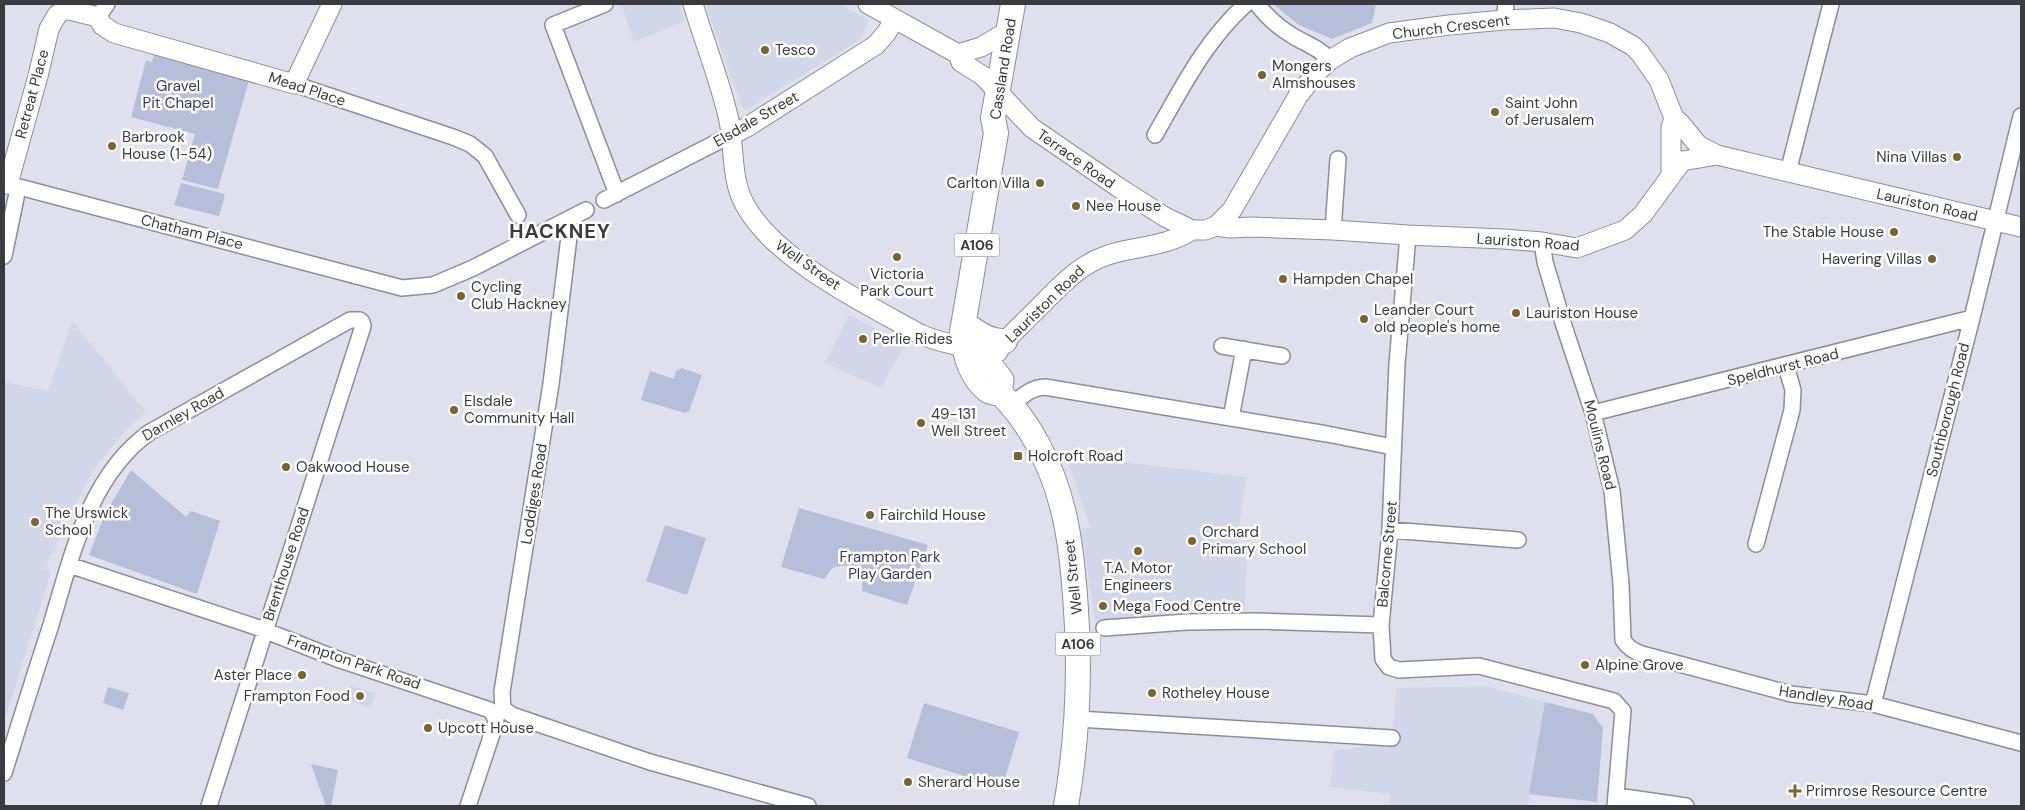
<svg xmlns="http://www.w3.org/2000/svg" width="2025" height="810" font-family="'DM Sans',sans-serif">
<style>
.built{fill:#d1d6e9}
.green{fill:#b6bed9}
.lines{fill:none;stroke-linecap:round;stroke-linejoin:round}
.minor-casing{stroke:#8b8e99;stroke-width:18}
.tertiary-casing{stroke:#8b8e99;stroke-width:21}
.primary-casing{stroke:#8b8e99;stroke-width:26}
.minor{stroke:#fff;stroke-width:15}
.tertiary{stroke:#fff;stroke-width:19}
.primary{stroke:#fff;stroke-width:24}
.poi-dot{fill:#7a6434;stroke:#fff;stroke-width:2}
.labels{text-anchor:middle;stroke-width:5;stroke-linejoin:round;paint-order:stroke}
.shield{fill:#fff;stroke:#757679;stroke-width:1}
.shield-label{font-size:14px;font-weight:bold;fill:#3a3b40}
.street-label{font-size:15px;fill:#3a3b40;stroke:#fff}
.poi-label{font-size:15px;fill:#3a3b40;stroke:#fff;text-anchor:start}
.park-label{font-size:15px;fill:#323a6d;stroke:#fff}
.district-label{font-size:20px;font-weight:bold;letter-spacing:1px;fill:#3a3b40;stroke:#fff}
</style>
<rect width="100%" height="100%" fill="#dee1ed"/>
<path class="built" d="M621,4H679L685,21L634,42Z
M705,4H840L869,20L861,39L746,110L742,107Z
M849,315L905,344L881,388L825,363Z
M72,321L146,412L124,432L92,472L59,538L54,553H51L46,569L50,571V575L4,722V382L48,391Z
M1066,455L1246,477L1237,547L1247,548L1245,606H1179V614L1111,621H1098L1095,620L1081,528H1090Z
M350,685L375,694L370,708L346,699Z
M1486,686L1545,702L1528,806H1389L1390,794L1330,787L1334,751L1395,742L1392,738L1396,688Z"/>
<path class="green" d="M1273,4H1376L1372,23L1332,39L1299,25Z
M154,54L249,80L218,189L182,180L195,134L131,117L146,60L152,62Z
M181,183L225,194L219,216L174,205Z
M682,368L702,375L689,411L685,413L641,400L650,371L674,379L676,371Z
M131,470L186,517L191,511L220,521L197,594L89,555L104,516Z
M799,508L928,545L907,605L862,591C865,571 852,561 832,568L824,579L781,567Z
M665,525L706,538L687,595L646,581Z
M108,687L129,693L123,710L103,703Z
M1545,702L1593,714L1603,728L1597,802L1529,794Z
M924,703L1019,732L1002,788L907,758Z
M311,764L338,770L331,806H326Z"/>
<g class="lines">
<g class="minor-casing">
<path id="minor" d="M605,4L553,25L617,194
M1257,4C1267,17 1279,28 1293,36C1306,44 1320,48 1330,60
M98,17L107,4
M1504,20L1506,4
M294,84L453,137L470,144L485,156L518,215
M1155,135C1182,88 1205,41 1246,4
M1788,172L1831,4
M8,184L402,288L433,285L473,268L586,210
M604,200L731,135
M568,219L570,229L551,384L511,635L502,692L503,709L512,715L650,762L808,806
M1333,230L1338,159
M1408,235L1397,364L1390,530L1381,625L1383,659L1389,667L1399,670L1479,666L1614,701L1623,711L1615,806
M1542,242L1545,262L1564,326L1593,413L1612,491L1621,584L1623,640C1628,648 1634,651 1642,654L1791,694L1873,704L2021,743
M4,256L18,188
M1222,346L1282,356
M1011,406C1022,396 1030,388 1045,387L1327,434L1393,447
M1593,413L1972,318
M1231,418L1244,349
M1390,530L1518,540
M1756,544L1792,410L1793,390L1786,366
M69,565L256,627L340,660L490,710L496,719L495,725L468,806
M1104,628L1187,622L1257,621L1381,625
M1873,704L1972,318L2021,116
M1078,719L1392,738
M4,773C19,725 34,676 50,628C71,559 88,476 150,432L350,320H360L362,322L363,326L209,806
M1617,796L1686,806"/>
</g>
<g class="tertiary-casing">
<path id="tertiary" d="M693,4C704,41 719,78 728,116C735,144 730,179 745,205C775,260 866,304 920,334C960,352 974,337 1004,379L1002,394
M868,4L958,54L961,62L983,76L1032,128L1118,187L1165,217L1192,230H1205L1216,226L1232,210L1298,96L1316,73L1330,60L1350,48L1389,33L1449,25L1504,20L1554,18L1581,23L1610,33L1633,46L1640,53L1659,80L1674,118L1671,128V176
M958,54L981,47L1008,31
M1674,118L1680,123L1698,145L1717,155L2021,227
M731,135L747,127L876,45L887,32L894,19
M4,183L8,184L38,76L49,29L57,15L65,9L98,17L102,25L114,33L294,84L332,4
M1216,226L1230,228L1252,227L1333,230L1408,235L1504,239L1542,242L1577,248L1625,230L1643,214L1682,161L1717,155
M997,353C1005,338 1019,328 1030,316C1054,293 1076,265 1108,255C1136,246 1166,247 1192,230"/>
</g>
<g class="primary-casing">
<path id="primary" d="M1013,4L993,118L996,133L962,332C964,353 970,376 987,390C992,394 1000,392 1004,397C1017,411 1028,426 1037,443C1064,491 1071,541 1075,595C1081,667 1078,736 1066,806
M964,323C976,332 989,342 1005,341"/>
</g>
<use href="#minor" class="minor"/>
<use href="#tertiary" class="tertiary"/>
<use href="#primary" class="primary"/>
</g>
<g class="poi-dot">
<circle cx="765" cy="50" r="5"/>
<circle cx="1262" cy="75" r="5"/>
<circle cx="1495" cy="112" r="5"/>
<circle cx="112" cy="146" r="5"/>
<circle cx="1957" cy="157" r="5"/>
<circle cx="1040" cy="183" r="5"/>
<circle cx="1076" cy="206" r="5"/>
<circle cx="1894" cy="232" r="5"/>
<circle cx="897" cy="257" r="5"/>
<circle cx="1932" cy="259" r="5"/>
<circle cx="1283" cy="279" r="5"/>
<circle cx="461" cy="296" r="5"/>
<circle cx="1516" cy="313" r="5"/>
<circle cx="1364" cy="319" r="5"/>
<circle cx="863" cy="339" r="5"/>
<circle cx="454" cy="410" r="5"/>
<circle cx="921" cy="423" r="5"/>
<rect x="1013" y="451" width="10" height="10" rx="2.5"/>
<circle cx="286" cy="467" r="5"/>
<circle cx="870" cy="515" r="5"/>
<circle cx="35" cy="522" r="5"/>
<circle cx="1192" cy="541" r="5"/>
<circle cx="1138" cy="551" r="5"/>
<circle cx="1103" cy="606" r="5"/>
<circle cx="1585" cy="665" r="5"/>
<circle cx="302" cy="675" r="5"/>
<circle cx="1152" cy="693" r="5"/>
<circle cx="360" cy="696" r="5"/>
<circle cx="428" cy="728" r="5"/>
<circle cx="908" cy="782" r="5"/>
<path d="M1792.5 783.5h5v5h5v5h-5v5h-5v-5h-5v-5h5z"/>
</g>
<g class="labels">
<g class="shield">
<rect x="954.5" y="233.5" width="45" height="23" rx="4"/>
<rect x="1055.5" y="632.5" width="45" height="23" rx="4"/>
</g>
<g class="shield-label">
<text x="977" y="250">A106</text>
<text x="1078" y="649">A106</text>
</g>
<g class="street-label">
<text transform="translate(1451 27) rotate(-7)" y="5">Church Crescent</text>
<text transform="translate(1003 69) rotate(-81)" y="5">Cassland Road</text>
<text transform="translate(307 89) rotate(18)" y="5">Mead Place</text>
<text transform="translate(32 94) rotate(-75)" y="5">Retreat Place</text>
<text transform="translate(756 119) rotate(-30)" y="5">Elsdale Street</text>
<text transform="translate(1076 159) rotate(35)" y="5">Terrace Road</text>
<text transform="translate(1927 205) rotate(13)" y="5">Lauriston Road</text>
<text transform="translate(192 232) rotate(14)" y="5">Chatham Place</text>
<text transform="translate(1528 242) rotate(4)" y="5">Lauriston Road</text>
<text transform="translate(808 265) rotate(35)" y="5">Well Street</text>
<text transform="translate(1045 304) rotate(-44)" y="5">Lauriston Road</text>
<text transform="translate(1783 367) rotate(-14)" y="5">Speldhurst Road</text>
<text transform="translate(1948 410) rotate(-76)" y="5">Southborough Road</text>
<text transform="translate(183 414) rotate(-30)" y="5">Darnley Road</text>
<text transform="translate(1600 445) rotate(76)" y="5">Moulins Road</text>
<text transform="translate(534 494) rotate(-81)" y="5">Loddiges Road</text>
<text transform="translate(1387 554) rotate(-85)" y="5">Balcorne Street</text>
<text transform="translate(286 564) rotate(-72)" y="5">Brenthouse Road</text>
<text transform="translate(1073 577) rotate(-96)" y="5">Well Street</text>
<text transform="translate(354 662) rotate(19)" y="5">Frampton Park Road</text>
<text transform="translate(1826 698) rotate(9)" y="5">Handley Road</text>
</g>
<g class="poi-label">
<text x="775" y="55">Tesco</text>
<text x="1272" y="71">Mongers<tspan x="1272" dy="17">Almshouses</tspan></text>
<text x="1505" y="108">Saint John<tspan x="1505" dy="17">of Jerusalem</tspan></text>
<text x="122" y="142">Barbrook<tspan x="122" dy="17">House (1-54)</tspan></text>
<text x="1947" y="162" text-anchor="end">Nina Villas</text>
<text x="1030" y="188" text-anchor="end">Carlton Villa</text>
<text x="1086" y="211">Nee House</text>
<text x="1884" y="237" text-anchor="end">The Stable House</text>
<text x="1922" y="264" text-anchor="end">Havering Villas</text>
<text x="897" y="279" text-anchor="middle">Victoria<tspan x="897" dy="17">Park Court</tspan></text>
<text x="1293" y="284">Hampden Chapel</text>
<text x="471" y="292">Cycling<tspan x="471" dy="17">Club Hackney</tspan></text>
<text x="1374" y="315">Leander Court<tspan x="1374" dy="17">old people's home</tspan></text>
<text x="1526" y="318">Lauriston House</text>
<text x="873" y="344">Perlie Rides</text>
<text x="464" y="406">Elsdale<tspan x="464" dy="17">Community Hall</tspan></text>
<text x="931" y="419">49-131<tspan x="931" dy="17">Well Street</tspan></text>
<text x="1028" y="461">Holcroft Road</text>
<text x="296" y="472">Oakwood House</text>
<text x="45" y="518">The Urswick<tspan x="45" dy="17">School</tspan></text>
<text x="880" y="520">Fairchild House</text>
<text x="1202" y="537">Orchard<tspan x="1202" dy="17">Primary School</tspan></text>
<text x="1138" y="573" text-anchor="middle">T.A. Motor<tspan x="1138" dy="17">Engineers</tspan></text>
<text x="1113" y="611">Mega Food Centre</text>
<text x="1595" y="670">Alpine Grove</text>
<text x="292" y="680" text-anchor="end">Aster Place</text>
<text x="1162" y="698">Rotheley House</text>
<text x="350" y="701" text-anchor="end">Frampton Food</text>
<text x="438" y="733">Upcott House</text>
<text x="918" y="787">Sherard House</text>
<text x="1806" y="796">Primrose Resource Centre</text>
</g>
<g class="park-label">
<text x="178" y="91">Gravel<tspan x="178" dy="17">Pit Chapel</tspan></text>
<text x="890" y="562">Frampton Park<tspan x="890" dy="17">Play Garden</tspan></text>
</g>
<g class="district-label">
<text x="560" y="238">HACKNEY</text>
</g>
</g>
<rect width="2025" height="810" fill="none" stroke="#3a3b40" stroke-width="10"/>
</svg>
